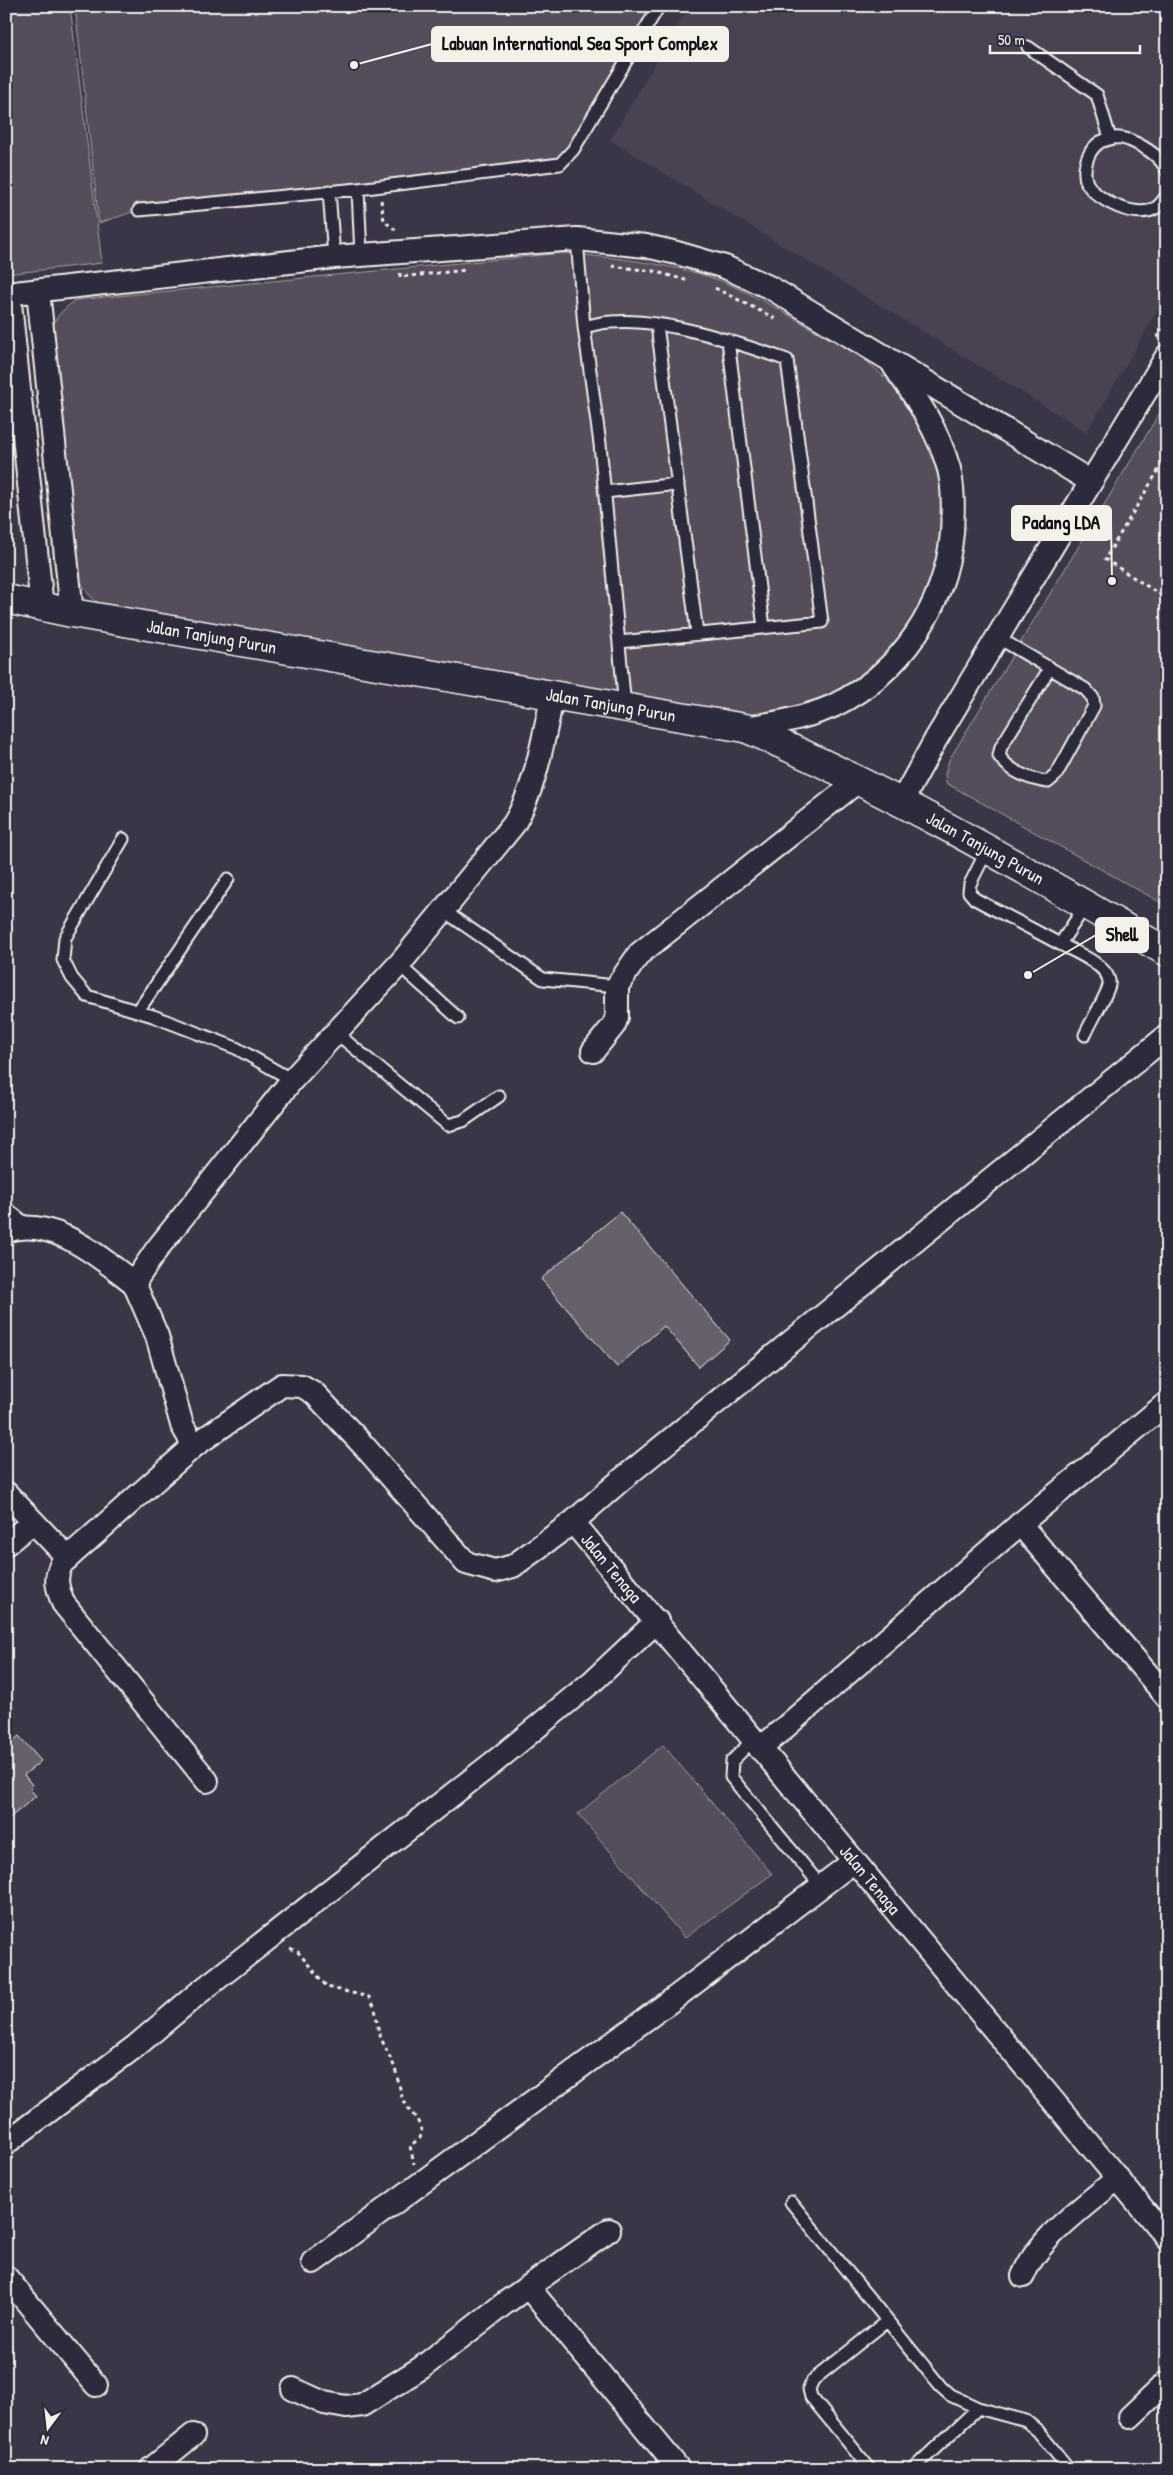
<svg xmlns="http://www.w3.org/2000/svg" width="1173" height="2475" font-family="'Patrick Hand',sans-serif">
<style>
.built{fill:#484352}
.green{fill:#534e5c;stroke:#a4a0a2}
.building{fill:#65616c;stroke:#f4f1e8}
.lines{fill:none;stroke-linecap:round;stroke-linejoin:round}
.lane-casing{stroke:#f4f1e8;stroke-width:15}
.street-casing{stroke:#f4f1e8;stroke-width:26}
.secondary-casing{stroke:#f4f1e8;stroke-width:31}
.path{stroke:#f4f1e8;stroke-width:3;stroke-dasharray:4 4;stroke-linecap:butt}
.lane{stroke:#2f2a3d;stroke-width:11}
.street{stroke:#2f2a3d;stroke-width:22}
.secondary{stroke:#2f2a3d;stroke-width:28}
.labels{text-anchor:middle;stroke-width:5;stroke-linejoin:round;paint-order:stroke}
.street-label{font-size:18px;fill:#f4f1e8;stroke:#2f2a3d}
.leader{fill:none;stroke:#f4f1e8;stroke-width:2}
.callout-dot{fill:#f4f1e8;stroke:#2f2a3d;stroke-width:2}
.callout{fill:#f4f1e8;stroke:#f4f1e8;stroke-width:2}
.callout-label{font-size:19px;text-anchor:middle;font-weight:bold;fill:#111}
</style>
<rect width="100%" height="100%" fill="#3b3647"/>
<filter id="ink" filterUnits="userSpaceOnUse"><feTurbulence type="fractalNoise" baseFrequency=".02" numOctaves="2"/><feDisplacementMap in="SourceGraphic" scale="10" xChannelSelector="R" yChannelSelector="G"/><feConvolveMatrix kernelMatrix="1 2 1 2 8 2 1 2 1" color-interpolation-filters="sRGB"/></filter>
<g filter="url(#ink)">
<!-- built -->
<path class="built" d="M689,6h478v288l-80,138 -477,-292z"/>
<!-- green -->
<path class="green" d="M6,6h64l32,257 -96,11z
M75,6h586l-88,144 -34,17 -400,43 -40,13z
M563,253c44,4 87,8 130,19 42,11 82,35 119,57 22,12 48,25 66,42 102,98 81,262 -47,327 -27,14 -57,18 -87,21l-638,-112c-24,-12 -25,-26 -34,-51l-22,-218c3,-19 10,-27 26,-38z
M1167,401v505l-221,-123 -1,-8 4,-15z
M663,1745l109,129 -87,64 -107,-124z"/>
<!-- building -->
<path class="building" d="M620,1212l110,128 -31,27 -35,-41 -47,41 -76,-88z
M19,1736l22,25 -17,14 9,11 -3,3 6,7 -30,25v-74z"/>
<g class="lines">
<!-- lane casing -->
<g class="lane-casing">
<path id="lane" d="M1028,47l69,48 13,43
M1167,171c-6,-15 -24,-25 -38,-31 -11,-4 -19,-2 -29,2 -6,4 -9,8 -12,15 -3,8 -5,17 -1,26 9,18 52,38 70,24 4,-3 7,-8 10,-12
M358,189l3,67
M329,191l5,66
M139,210l219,-21 202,-25 13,-14 86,-144
M577,239l7,88 16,117 25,263
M657,325l40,308
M584,327c9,-2 18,-5 27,-5 52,-5 127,21 176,38l35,262 -203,20
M728,340l36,288
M605,492l73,-8
M997,637l88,52 8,9 1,8 -38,69 -8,7c-18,-2 -39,-11 -49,-26l2,-9 49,-79
M123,839l-58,99 -2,22 9,18 15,18 66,20 83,32 56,32
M987,850l-17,34 -1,8 6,7 85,45 26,-39
M444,911l99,68 74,7
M1060,944c13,7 52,22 49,41 -2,10 -19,38 -24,50
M398,964l60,54
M138,1011l90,-132
M335,1032l113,93 15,-4 36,-25
M6,1208l24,19
M753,1740l-21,21 -1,16 90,109
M791,2202l150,185 9,8 28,13 48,13 12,10 31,38
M870,2469l-59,-72 -2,-8 4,-9 74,-59
M913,2469l65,-61"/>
</g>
<!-- street casing -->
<g class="street-casing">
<g id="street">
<path d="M38,291l34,322"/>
<path d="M6,294l328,-37 243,-18 69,7 31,7 48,14 46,21 319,193"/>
<path d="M9,294l33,313"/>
<path d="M553,694c-10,44 -16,91 -39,130l-112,137 -110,119 -135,169 -23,34 23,53 25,89 12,21 88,-61 20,1 12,7 50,53 102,117 29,8 18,-5 60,-44 48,-42 546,-444"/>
<path d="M745,728c30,-5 61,-10 88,-22 68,-33 112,-99 119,-173 1,-21 2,-43 -3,-64 -11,-39 -32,-70 -55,-103"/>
<path d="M902,801l34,-62 231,-383"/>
<path d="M593,1051l21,-26 3,-8v-31l22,-32 219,-173"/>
<path d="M6,1231c47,-16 94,27 128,52"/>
<path d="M194,1446l-132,117c-8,15 -5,24 1,40l144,178"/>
<path d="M6,1493l62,65"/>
<path id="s1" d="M573,1522l594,716"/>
<path d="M1020,1524l147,173"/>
<path d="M6,1544l27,-22"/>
<path d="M760,1749l260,-225 147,-121"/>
<path d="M6,2143l130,-97 60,-51 302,-236 95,-78 64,-60"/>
<path d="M313,2262l359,-262 181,-138"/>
<path d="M1023,2276c15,-38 63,-71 95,-98"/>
<path d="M6,2277l90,108"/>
<path d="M528,2287l151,182"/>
<path d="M293,2389l31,14 22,4 16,-2 59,-37 84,-65 104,-73"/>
<path d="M1130,2417l37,-35"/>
<path d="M151,2469l42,-34"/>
</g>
</g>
<!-- secondary casing -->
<g class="secondary-casing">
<g id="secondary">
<path id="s2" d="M6,599l66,14 673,115c147,63 284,144 422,224"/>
</g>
</g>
<!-- path -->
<path class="path" d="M381,200l3,21 13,10
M612,266l41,5 36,10
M400,273v4l67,-7
M715,288l63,32
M1157,338l10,-17
M1167,456l-62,103 62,40
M290,1948l8,4 29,35 42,10 6,11 4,26 16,34 7,29 7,13 8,9 5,13 -2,6 -10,8 4,18"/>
<!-- lane -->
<use href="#lane" class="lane"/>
<!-- street -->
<use href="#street" class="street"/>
<!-- secondary -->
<use href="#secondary" class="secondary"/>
</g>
</g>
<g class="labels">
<!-- street labels -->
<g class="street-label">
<text dy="6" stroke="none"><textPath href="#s2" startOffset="209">Jalan Tanjung Purun</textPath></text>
<text dy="6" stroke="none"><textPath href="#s2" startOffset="614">Jalan Tanjung Purun</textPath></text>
<text dy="6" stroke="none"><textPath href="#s2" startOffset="1019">Jalan Tanjung Purun</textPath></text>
<text dy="6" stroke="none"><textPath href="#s1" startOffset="60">Jalan Tenaga</textPath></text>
<text dy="6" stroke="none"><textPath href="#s1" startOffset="465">Jalan Tenaga</textPath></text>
</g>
</g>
<!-- callouts -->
<path class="leader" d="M354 65L432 44M1112 581L1111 523M1028 975L1096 935"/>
<g class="callout-dot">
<circle cx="354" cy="65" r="5"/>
<circle cx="1112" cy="581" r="5"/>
<circle cx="1028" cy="975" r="5"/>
</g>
<g class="callout">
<rect x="432" y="27" width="296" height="34" rx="5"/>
<rect x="1012" y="506" width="99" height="34" rx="5"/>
<rect x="1096" y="918" width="52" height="34" rx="5"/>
</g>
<g class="callout-label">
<text x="580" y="50">Labuan International Sea Sport Complex</text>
<text x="1061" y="529">Padang LDA</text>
<text x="1122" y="941">Shell</text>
</g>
<!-- margin -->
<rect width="1173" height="2475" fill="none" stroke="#2f2a3d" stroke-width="25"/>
<rect x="12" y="12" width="1148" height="2450" fill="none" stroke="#f4f1e8" stroke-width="2" filter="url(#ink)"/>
<!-- north arrow -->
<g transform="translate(48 2428) rotate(195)" stroke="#2f2a3d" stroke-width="4" paint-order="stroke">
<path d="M0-4L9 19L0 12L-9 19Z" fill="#f4f1e8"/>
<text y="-8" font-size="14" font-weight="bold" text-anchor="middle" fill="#f4f1e8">N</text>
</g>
<!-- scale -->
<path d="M990 45v8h150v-8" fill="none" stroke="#f4f1e8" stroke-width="2.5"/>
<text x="998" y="45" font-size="15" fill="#f4f1e8" stroke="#2f2a3d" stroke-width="4" paint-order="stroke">50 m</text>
</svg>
